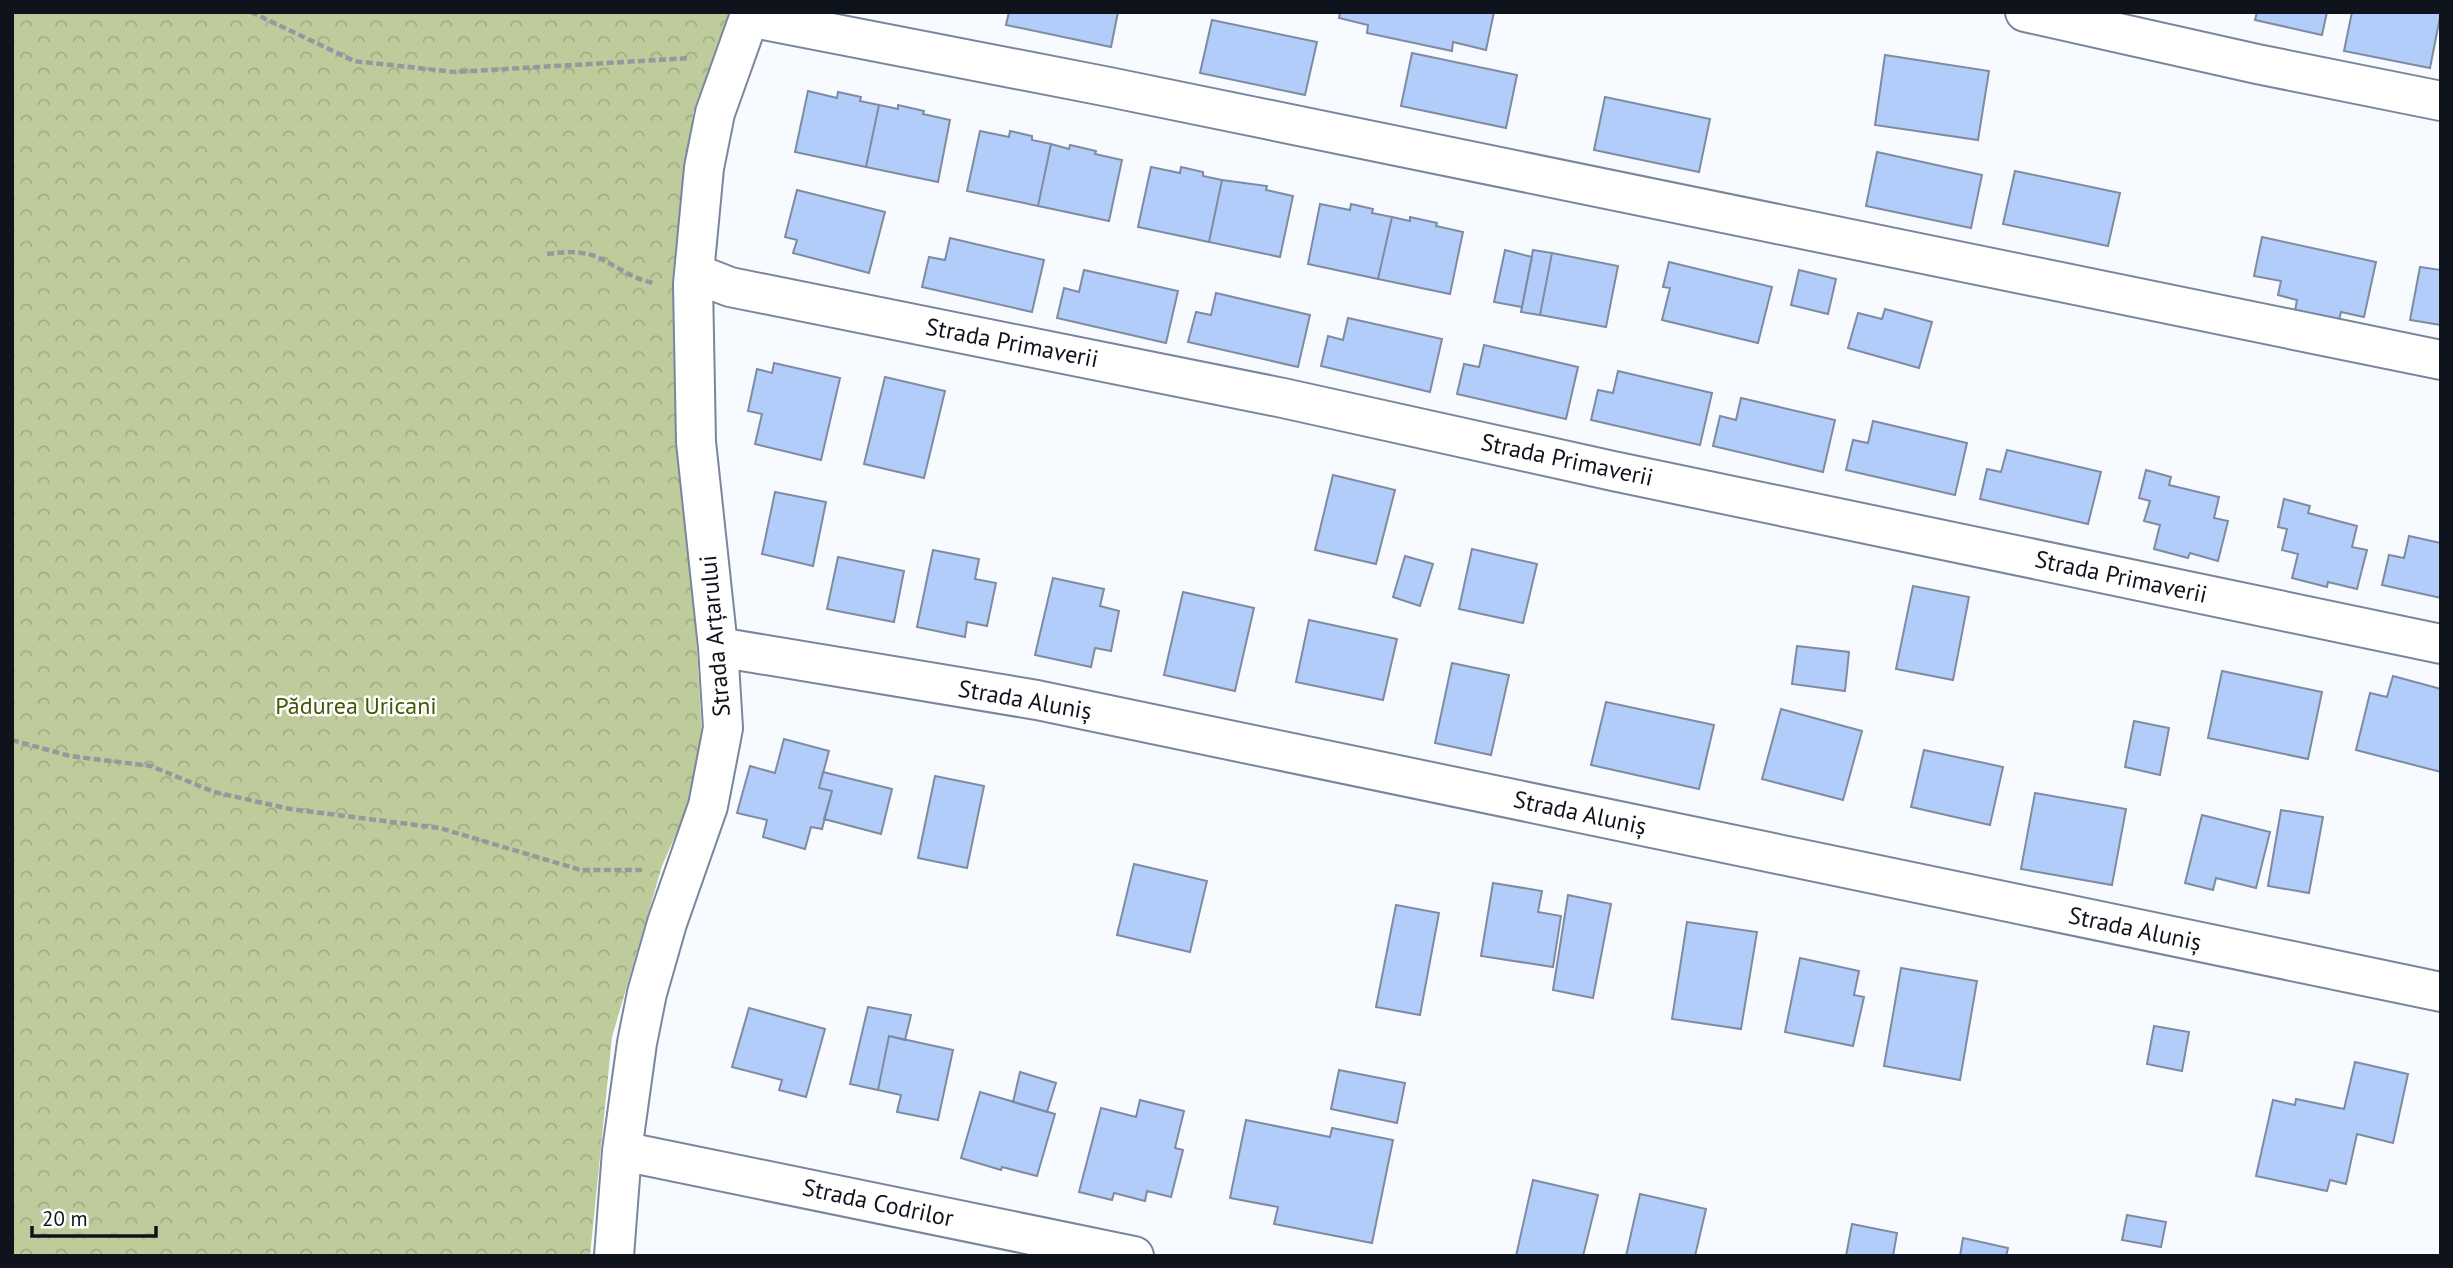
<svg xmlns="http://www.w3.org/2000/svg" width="2453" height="1268" font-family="'PT Sans',sans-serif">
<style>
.forest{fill:url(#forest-crowns)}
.building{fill:#b2cdf9;stroke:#7f8ba1;stroke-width:2}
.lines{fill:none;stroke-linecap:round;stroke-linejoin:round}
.minor-casing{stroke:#7a869c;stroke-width:42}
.path{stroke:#95989e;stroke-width:4.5;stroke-dasharray:7 3.5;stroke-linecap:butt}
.minor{stroke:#fff;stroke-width:38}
.labels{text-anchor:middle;stroke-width:5;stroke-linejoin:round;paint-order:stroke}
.street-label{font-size:24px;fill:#0f141c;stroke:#fff}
.park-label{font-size:24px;fill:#455503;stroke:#fff}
</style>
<defs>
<pattern id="forest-crowns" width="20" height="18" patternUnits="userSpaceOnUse" patternTransform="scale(1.75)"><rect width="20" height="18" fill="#bdcc9a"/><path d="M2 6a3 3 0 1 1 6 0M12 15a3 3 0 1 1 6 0" fill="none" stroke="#a1ae84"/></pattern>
</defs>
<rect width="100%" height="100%" fill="#f7fafe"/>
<!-- forest -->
<path class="forest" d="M12,12h725l-44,101 -14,228 25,429 -42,96 -50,171 -22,219h-578z"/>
<!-- building -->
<path class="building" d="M1009,12h109l-7,35 -105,-22z
M1340,12h154l-8,38 -33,-8 -1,9 -85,-18 1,-8 -29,-7z
M2257,12h70l-5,23 -67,-15z
M2352,12h89l-11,56 -86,-17z
M1212,20l105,22 -12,53 -105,-22z
M1412,53l105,22 -11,53 -105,-22z
M1885,55l104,16 -11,69 -103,-15z
M808,91l29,7 1,-6 23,5 -1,4 19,4 -13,62 -71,-15z
M1605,97l105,22 -11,53 -105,-22z
M879,105l19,4v-4l26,6 -1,3 27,6 -12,62 -72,-15z
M980,131l29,6 1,-6 22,5v4l19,4 -13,62 -71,-15z
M1051,144l18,5 1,-4 26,6 -1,3 27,6 -13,61 -71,-15z
M1877,152l105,23 -11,53 -105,-22z
M1151,167l29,6 1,-6 22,5v4l19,4 -13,62 -71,-15z
M2015,171l105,22 -12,53 -105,-22z
M1222,180l45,6 -1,4 27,6 -13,61 -71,-15z
M797,190l88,22 -16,61 -76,-20 4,-13 -12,-3z
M1320,204l30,6 1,-6 22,5 -1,4 20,4 -14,62 -70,-15z
M1392,217l18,4v-4l27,6 -1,3 27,6 -13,62 -72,-15z
M2262,237l114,25 -12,55 -23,-5 -2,8 -44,-9 2,-11 -19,-5 3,-14 -27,-5z
M950,238l94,22 -12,52 -110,-25 7,-30 16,3z
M1505,250l27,7 -10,50 -28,-5z
M1533,250l19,3 -12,62 -19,-3z
M1552,253l66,13 -12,61 -66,-12z
M1669,262l103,25 -14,56 -96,-23 8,-32 -7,-1z
M2420,267l21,3v55l-31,-5z
M1084,270l94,21 -12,52 -109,-25 7,-30 15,4z
M1799,270l37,9 -8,35 -37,-9z
M1216,293l94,22 -12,52 -110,-25 8,-30 15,3z
M1885,309l47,13 -13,46 -71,-20 10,-35 24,6z
M1348,318l94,21 -12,53 -109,-26 7,-30 15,4z
M1484,345l94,22 -12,52 -109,-25 7,-30 15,3z
M774,363l66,15 -19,82 -66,-16 7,-30 -14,-3 9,-42 15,4z
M1618,371l94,22 -12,52 -109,-25 7,-30 15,3z
M885,377l60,14 -21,87 -60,-14z
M1741,398l94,22 -12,52 -110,-26 7,-30 16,4z
M1873,421l94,22 -12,52 -109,-25 7,-30 15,3z
M2007,450l94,22 -13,52 -108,-25 7,-30 14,3z
M2146,470l25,7 -2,8 50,12 -5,21 14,3 -10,40 -28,-8 -2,5 -34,-9 6,-24 -16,-4 6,-20 -11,-3z
M1333,475l62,15 -19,74 -61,-14z
M775,492l51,10 -13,64 -51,-12z
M2284,499l26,7 -2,7 49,13 -5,21 15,3 -10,39 -29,-7 -1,5 -35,-9 6,-24 -16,-4 5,-21 -9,-2z
M2409,536l32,7v55l-59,-13 7,-30 15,3z
M1472,549l65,15 -14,59 -64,-14z
M933,550l46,9 -4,20 21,4 -9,43 -20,-4 -2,15 -48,-10z
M1405,556l28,8 -13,42 -27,-9z
M838,557l66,14 -10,51 -67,-13z
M1053,578l51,11 -4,17 19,5 -8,40 -16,-3 -4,19 -56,-12z
M1913,586l56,11 -16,83 -57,-11z
M1183,592l71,16 -19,83 -71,-16z
M1309,620l88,19 -14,61 -87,-18z
M1797,646l52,6 -4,39 -53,-7z
M1452,663l57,12 -18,80 -56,-12z
M2222,671l100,21 -14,67 -100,-21z
M2393,676l48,13v83l-85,-22 14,-57 17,4z
M1606,702l108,23 -15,64 -108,-24z
M1781,709l81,22 -19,69 -81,-21z
M2134,721l35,7 -9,47 -35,-8z
M784,739l45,12 -10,37 13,3 -10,38 -11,-2 -6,22 -42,-12 4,-17 -30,-7 13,-47 25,7z
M1924,750l79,17 -13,58 -79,-18z
M823,772l69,17 -11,45 -57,-15 8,-28 -13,-3z
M935,776l49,10 -17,82 -49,-10z
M2035,793l91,16 -14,76 -91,-16z
M2281,810l42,7 -14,76 -41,-7z
M2202,815l68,17 -14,56 -40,-10 -3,12 -28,-7z
M1134,864l73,17 -17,71 -73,-17z
M1493,883l49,8 -4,21 23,4 -8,51 -72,-11z
M1568,895l43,9 -18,94 -40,-8z
M1396,905l43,8 -19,102 -44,-8z
M1687,922l70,10 -16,97 -69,-10z
M1800,958l59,13 -5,24 10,2 -11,49 -68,-14z
M1901,968l76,13 -17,99 -76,-14z
M868,1007l43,8 -6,25 -16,-4 -11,54 -28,-6z
M749,1008l76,21 -19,68 -27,-7 3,-10 -50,-13z
M2154,1026l35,6 -7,39 -35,-7z
M889,1036l64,14 -15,70 -41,-8 4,-17 -23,-5z
M2355,1062l53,12 -15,69 -36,-9 -11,50 -16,-4 -3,11 -71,-15 17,-76 22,5 1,-6 48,10z
M1339,1070l66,13 -8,40 -66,-14z
M1020,1072l36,11 -9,29 -34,-10z
M980,1092l75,22 -18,62 -35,-9 -1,3 -40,-12z
M1140,1100l44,11 -9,37 8,2 -12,47 -24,-6 -2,10 -31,-8 -2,7 -33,-8 22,-84 35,9z
M1246,1120l84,17 2,-9 61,12 -21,103 -98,-19 4,-17 -48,-9z
M1533,1180l65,15 -15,61h-67z
M1640,1194l66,15 -11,47h-69z
M2127,1215l39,7 -5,25 -39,-7z
M1852,1224l45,9 -4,23h-47z
M1963,1238l45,10 -2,8h-46z"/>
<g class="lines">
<!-- minor casing -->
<g class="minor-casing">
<path id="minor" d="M2025,12l232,52 184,37
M749,17l360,70 1332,273
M694,273l36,14 553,111 330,73 828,173
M718,647l319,53 1404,292
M622,1151l512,105
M614,1256l8,-105 15,-108 10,-50 20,-70 41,-117 15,-78 -5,-81 -22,-205 -3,-158 11,-116 11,-55 36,-101"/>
</g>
<!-- path -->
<path class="path" d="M251,12l103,49 101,11 236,-14
M547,254c16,-2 34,-4 50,3 20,9 35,22 57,26
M12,740l58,16 81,10 63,26 76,17 150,19 141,42h61"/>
<!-- minor -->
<use href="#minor" class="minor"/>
</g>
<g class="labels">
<!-- street labels -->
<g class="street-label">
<text transform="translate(1012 343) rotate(11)" y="8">Strada Primaverii</text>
<text transform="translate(1567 460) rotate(12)" y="8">Strada Primaverii</text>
<text transform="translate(2121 577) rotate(12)" y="8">Strada Primaverii</text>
<text transform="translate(715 636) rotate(-95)" y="8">Strada Arțarului</text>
<text transform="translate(1025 700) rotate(10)" y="8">Strada Aluniș</text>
<text transform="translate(1580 813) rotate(12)" y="8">Strada Aluniș</text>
<text transform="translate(2135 929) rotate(12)" y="8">Strada Aluniș</text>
<text transform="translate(878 1203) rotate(12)" y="8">Strada Codrilor</text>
</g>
<!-- park labels -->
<g class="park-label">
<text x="356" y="714">Pădurea Uricani</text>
</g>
</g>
<!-- border -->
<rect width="2453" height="1268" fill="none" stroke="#0f141c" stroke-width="28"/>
<!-- scale -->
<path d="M32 1226v10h124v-10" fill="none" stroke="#0f141c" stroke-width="3.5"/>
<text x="42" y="1226" font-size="21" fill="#0f141c" stroke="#ffffff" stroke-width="5" paint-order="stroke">20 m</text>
</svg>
